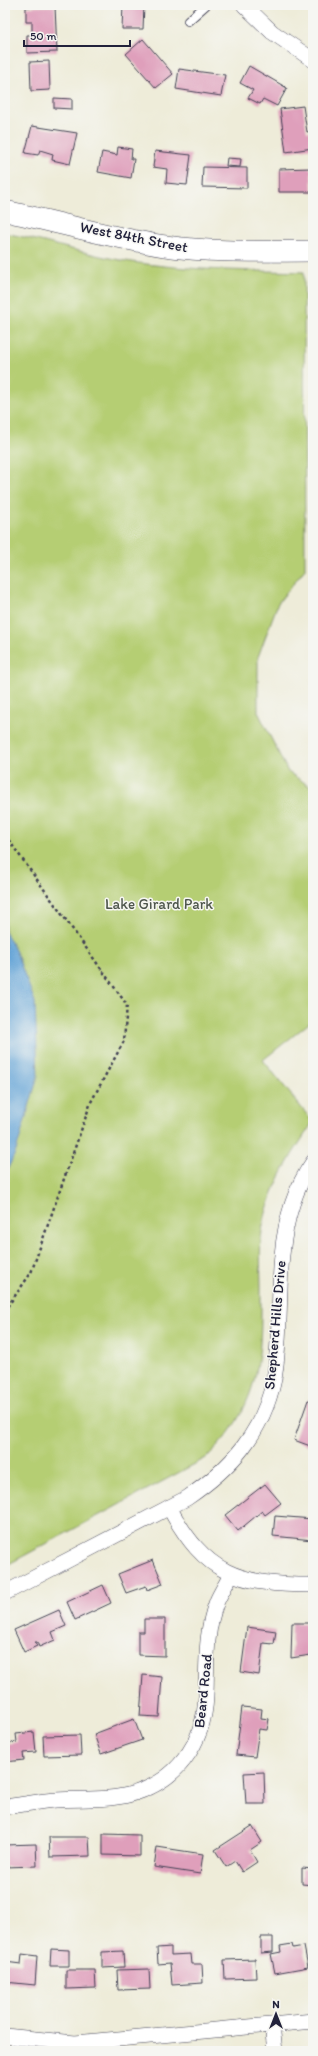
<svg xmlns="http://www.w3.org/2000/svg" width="318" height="2056" font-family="Itim,sans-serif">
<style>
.green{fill:#b5ce73;stroke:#6c7857}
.water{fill:#65a4d7;stroke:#446389}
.building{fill:#df9fbb}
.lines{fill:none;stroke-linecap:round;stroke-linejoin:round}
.lane-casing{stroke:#414053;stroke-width:10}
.street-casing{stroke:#414053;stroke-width:16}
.secondary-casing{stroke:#414053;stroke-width:22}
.path{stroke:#414053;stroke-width:2.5;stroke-dasharray:3 3;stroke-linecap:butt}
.lane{stroke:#fff;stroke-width:8}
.street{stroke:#fff;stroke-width:15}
.secondary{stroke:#fff;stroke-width:21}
.labels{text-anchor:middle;stroke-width:3;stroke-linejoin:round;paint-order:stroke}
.street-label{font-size:15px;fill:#22223b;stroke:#f6f6f2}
.park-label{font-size:15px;fill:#4e564c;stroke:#f6f6f2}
</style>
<rect width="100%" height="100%" fill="#f6f6f2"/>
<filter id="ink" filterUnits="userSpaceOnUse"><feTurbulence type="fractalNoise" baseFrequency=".025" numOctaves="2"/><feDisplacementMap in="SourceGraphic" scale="8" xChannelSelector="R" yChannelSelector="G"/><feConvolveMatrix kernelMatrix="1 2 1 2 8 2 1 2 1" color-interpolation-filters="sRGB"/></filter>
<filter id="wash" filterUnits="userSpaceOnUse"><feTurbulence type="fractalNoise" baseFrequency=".012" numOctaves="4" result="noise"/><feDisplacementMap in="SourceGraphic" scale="16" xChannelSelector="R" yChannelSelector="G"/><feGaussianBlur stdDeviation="0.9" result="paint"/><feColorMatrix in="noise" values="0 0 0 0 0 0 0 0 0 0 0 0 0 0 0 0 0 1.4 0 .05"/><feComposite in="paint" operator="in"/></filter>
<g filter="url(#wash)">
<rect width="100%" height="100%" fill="#eeecd9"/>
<!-- green -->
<path class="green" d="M5,233c32,6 63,16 95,23 67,15 136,14 204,16l1,297 -27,34 -20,54v55l30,60 25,16v232l-50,40 50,62c-23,35 -44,67 -51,109 -3,19 -1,39 -1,58 0,53 2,96 -31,142 -7,10 -16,19 -24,27l-201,108z"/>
<!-- water -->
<path class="water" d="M5,931l11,21 19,50 3,74 -22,75 -11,24z"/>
<g id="blocks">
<!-- building -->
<path class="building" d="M123,5h21l-1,24h-21z
M304,5h9v6z
M55,6l2,46 -30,1v-18h5v-13h-6v-15z
M143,39l30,35 -17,14 -30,-34z
M49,61l1,29 -19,1 -1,-29z
M249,66l38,22 -10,18 -14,-7 -3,5 -12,-6 5,-8 -13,-7z
M179,69l46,6 -4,21 -45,-7z
M54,98l18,1v10l-18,-1z
M303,106l4,26 4,-1 2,17 -27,4 -6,-43z
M32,126l45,7 -7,31 -18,-4 1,-6 -13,-4 -2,5 -13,-2z
M118,147l14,2 -1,10h3l-3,19 -33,-6 4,-20 15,3z
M155,151l36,4 -4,30 -21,-2 1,-14 -14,-2z
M227,158l14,1 -1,8 -14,-1z
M203,167l44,1v20l-45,-1z
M311,168l1,24h-33v-23z
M308,1400l5,1v46l-19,-7z
M265,1484l16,19 -16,12 -3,-4 -24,20 -13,-16z
M275,1516l38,3v21l-40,-4z
M153,1560l10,24 -16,6 -1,-4 -20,7 -8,-19z
M103,1585l8,18 -36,17 -8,-18z
M59,1610l7,16 -14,6 3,8 -16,7 -2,-5h-2l2,4 -13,6 -10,-22z
M144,1619h21v37l-27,-1v-23h6z
M292,1623h19l2,28h-2v4l-20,3z
M247,1627l29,4 -2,13 -11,-1 -4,32 -18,-3z
M143,1675l19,2 -3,40 -19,-1z
M242,1707l20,2 -1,9 8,1 -2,11 -8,-1 -4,28 -19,-2z
M134,1719l8,21 -41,14 -7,-20z
M34,1732l2,20 -13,1 1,7 -19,2v-18l12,-2 -1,-8z
M80,1735l1,20 -37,1 -1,-20z
M264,1772l1,32h-19l-2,-31z
M252,1826l10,16 -12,8 7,12 -15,10 -7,-11 -9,6 -11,-17z
M103,1834l37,1v21l-37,-1z
M49,1837h40l1,19 -40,1z
M36,1844l1,22 -32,1v-22z
M157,1847l46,7 -3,20 -46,-7z
M302,1868l11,1v16l-11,-1z
M261,1937h12v15l-12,1z
M292,1944l1,4 11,-2 4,21 -33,6 -4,-19 10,-2 -1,-6z
M171,1947v8l20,-1 1,10h10l1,19 -31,2 -2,-22 -12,1 -1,-16z
M51,1949l18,1v16h-19z
M123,1951l1,16 -22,1v-16z
M22,1954l15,2 -2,29 -30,-3v-20l16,2z
M255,1959l1,19 -31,1 -1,-19z
M149,1969l1,20 -32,1 -1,-20z
M66,1970h29l1,18 -30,1z"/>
</g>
</g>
<g filter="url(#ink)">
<use href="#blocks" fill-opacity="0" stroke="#414053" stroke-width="1"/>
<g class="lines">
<!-- lane casing -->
<g class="lane-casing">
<path id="lane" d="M188,21l18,-16"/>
</g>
<!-- street casing -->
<g class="street-casing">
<path id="street" d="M244,5l28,27 41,28
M169,1507c36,68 70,78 144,78
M5,1593l182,-95c44,-30 76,-65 87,-119 7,-38 4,-84 8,-124 3,-32 12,-66 31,-93
M5,1807c17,-2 34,-6 51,-7 24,-2 49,1 72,-5 48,-12 76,-50 78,-99 1,-32 -1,-65 11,-95 4,-9 10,-18 14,-27
M272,2025l3,26
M5,2036l70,7 238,-22"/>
</g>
<!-- secondary casing -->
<g class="secondary-casing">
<path id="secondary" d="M5,211c53,11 106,27 160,35 49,7 99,5 148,5"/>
</g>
<!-- path -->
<path class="path" d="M5,835l122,170 -3,36 -33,61 -60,171 -26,37"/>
<!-- lane -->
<use href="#lane" class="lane"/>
<!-- street -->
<use href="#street" class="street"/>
<!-- secondary -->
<use href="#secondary" class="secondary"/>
</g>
</g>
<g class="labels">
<!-- street labels -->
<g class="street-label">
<text transform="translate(134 237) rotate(11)" y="5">West 84th Street</text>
<text transform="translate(275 1325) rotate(-85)" y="5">Shepherd Hills Drive</text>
<text transform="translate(203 1691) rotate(-84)" y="5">Beard Road</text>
</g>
<!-- park labels -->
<g class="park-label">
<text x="159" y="909">Lake Girard Park</text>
</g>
</g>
<!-- margin -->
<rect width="318" height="2056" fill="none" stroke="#f6f6f2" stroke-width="20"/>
<!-- north arrow -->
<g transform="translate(276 2014)" stroke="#f6f6f2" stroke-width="3" paint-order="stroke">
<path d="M0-3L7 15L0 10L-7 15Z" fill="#22223b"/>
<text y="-6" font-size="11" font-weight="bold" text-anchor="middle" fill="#22223b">N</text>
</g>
<!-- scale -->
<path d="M24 40v6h106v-6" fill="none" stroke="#22223b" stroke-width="2"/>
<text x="30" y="40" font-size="12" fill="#22223b" stroke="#f6f6f2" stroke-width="3" paint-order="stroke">50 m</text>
</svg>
